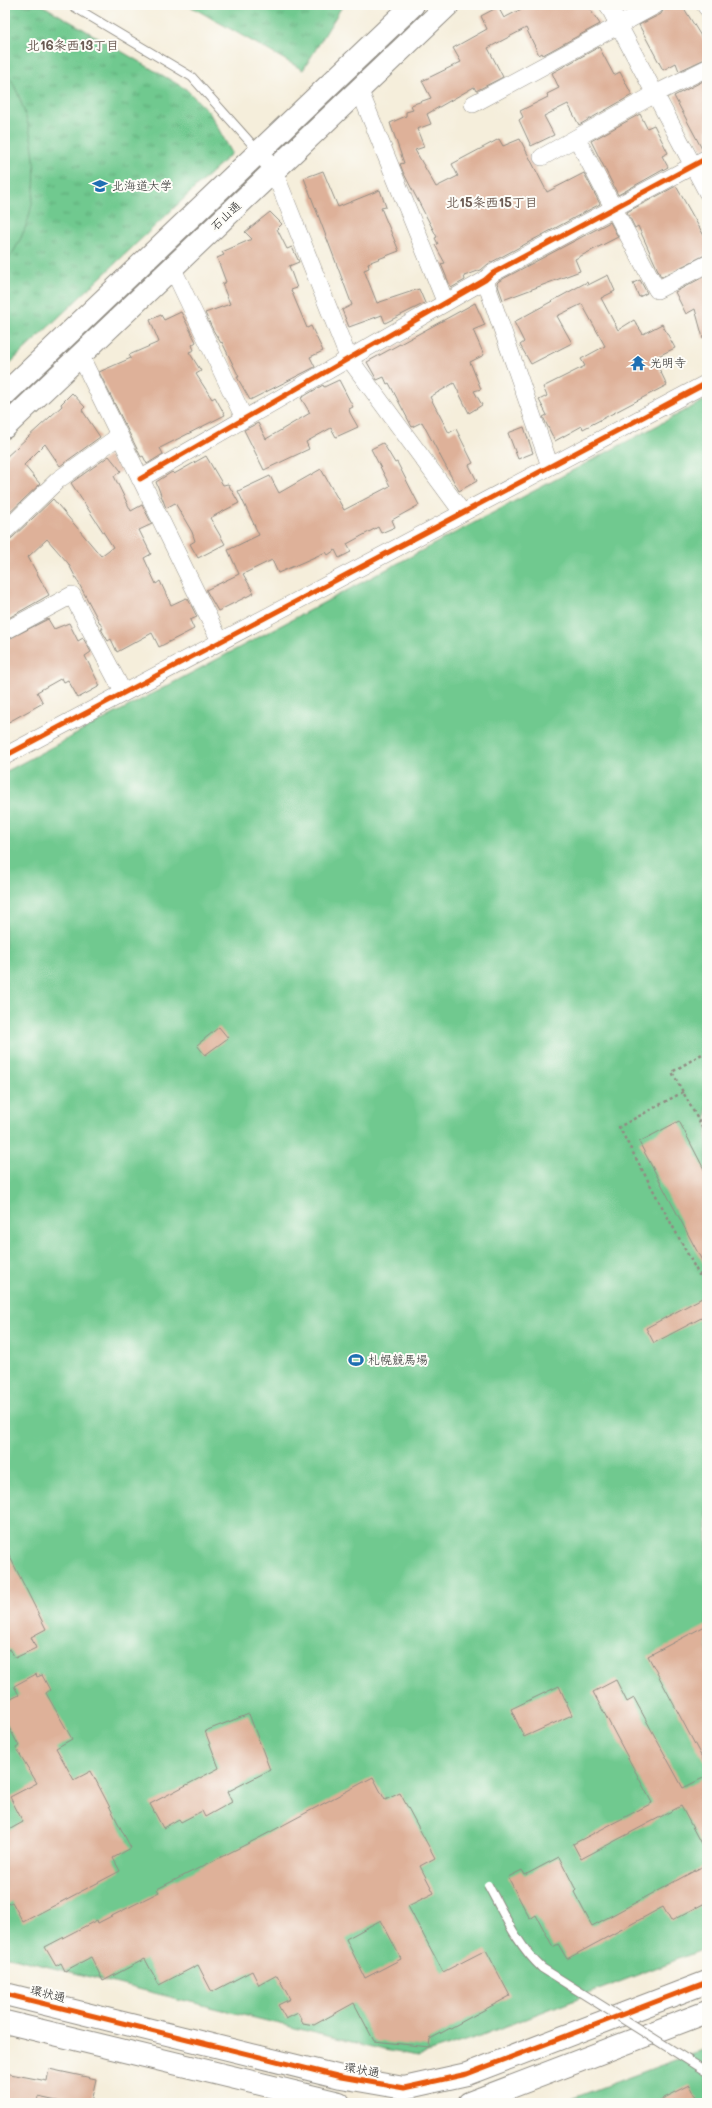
<svg xmlns="http://www.w3.org/2000/svg" width="712" height="2108" font-family="Mali,'Klee One',sans-serif">
<style>
.grass{fill:url(#grass-tufts);stroke:#4e7a5d}
.pitch{fill:#70c98f;stroke:#4e7a5d}
.building{fill:#deb199;fill-rule:evenodd}
.lines{fill:none;stroke-linecap:round;stroke-linejoin:round}
.lane-casing{stroke:#908c83;stroke-width:10}
.street-casing{stroke:#908c83;stroke-width:18}
.secondary-casing{stroke:#908c83;stroke-width:24}
.path{stroke:#908c83;stroke-width:2.5;stroke-dasharray:3 3;stroke-linecap:butt}
.lane{stroke:#fff;stroke-width:8}
.street{stroke:#fff;stroke-width:17}
.secondary{stroke:#fff;stroke-width:22}
.lane-bridge-casing{stroke:#908c83;stroke-width:10;stroke-linecap:butt}
.lane-bridge{stroke:#fff;stroke-width:8}
.cycleway-casing{stroke:#fdfcf7;stroke-width:8}
.cycleway{stroke:#e8590c;stroke-width:5}
.labels{text-anchor:middle;stroke-width:4;stroke-linejoin:round;paint-order:stroke}
.poi-label{font-size:12px;fill:#2b2b2b;stroke:#fdfcf7;text-anchor:start}
.street-label{font-size:12px;fill:#2b2b2b;stroke:#fdfcf7}
.neighbourhood-label{font-size:13px;font-weight:bold;fill:#6a5a52;stroke:#fdfcf7}
</style>
<defs>
<pattern id="grass-tufts" width="24" height="20" patternUnits="userSpaceOnUse"><rect width="24" height="20" fill="#70c98f"/><path d="M3 7l-1-3M5 7V3M7 7l1-3M15 17l-1-3M17 17v-4M19 17l1-3" fill="none" stroke="#5ca375"/></pattern>
</defs>
<rect width="100%" height="100%" fill="#fdfcf7"/>
<filter id="ink" filterUnits="userSpaceOnUse"><feTurbulence type="fractalNoise" baseFrequency=".025" numOctaves="2"/><feDisplacementMap in="SourceGraphic" scale="8" xChannelSelector="R" yChannelSelector="G"/><feConvolveMatrix kernelMatrix="1 2 1 2 8 2 1 2 1" color-interpolation-filters="sRGB"/></filter>
<filter id="wash" filterUnits="userSpaceOnUse"><feTurbulence type="fractalNoise" baseFrequency=".012" numOctaves="4" result="noise"/><feDisplacementMap in="SourceGraphic" scale="16" xChannelSelector="R" yChannelSelector="G"/><feGaussianBlur stdDeviation="0.9" result="paint"/><feColorMatrix in="noise" values="0 0 0 0 0 0 0 0 0 0 0 0 0 0 0 0 0 1.4 0 .05"/><feComposite in="paint" operator="in"/></filter>
<g filter="url(#wash)">
<rect width="100%" height="100%" fill="#f5eedb"/>
<!-- grass -->
<path class="grass" d="M5,5h37l144,84 23,23 23,41 -227,215z
M188,5h155l-40,65z"/>
<!-- pitch -->
<path class="pitch" d="M5,70c10,14 15,28 20,44 16,51 14,106 -20,150z
M707,399v1549l-227,88 -62,20 -34,-6 -379,-94v-1184z
M707,2048v55h-147z"/>
<g id="blocks">
<!-- building -->
<path class="building" d="M529,5h58l13,19 -57,31 -1,-2 -3,2 -13,-27 -38,20 15,29 -27,14 -2,-4 -47,27 4,10 -14,5 7,18 -9,3 21,37 22,-11 -6,-12 47,-25 4,7 17,-7 27,53 37,-19 16,31 -112,60 -7,6 -17,6 1,4 -14,8 -10,-24 4,-1 -10,-18 3,-1 -3,-6 2,-1 -34,-65 -3,-8 4,-1 -14,-40 16,-7v-4l7,-2 -2,-5 20,-7 -9,-17 39,-19 -8,-14 34,-19 -6,-13 17,-9 6,11z
M666,5h16l25,41v12l-28,13 -3,-8 -13,7 -24,-45 22,-11z
M599,47l15,28 6,-3 12,23 -53,30 -11,-21 -24,12 10,19 -23,11 -12,-26 4,-3 -3,-6 28,-14 -1,-3 12,-6 -7,-15z
M707,79v69l-5,1 -28,-53z
M640,114l7,14 7,-3 14,28 -6,3 6,11 -50,28 -27,-54z
M323,171l15,36 42,-17 6,17 -5,1 18,43 -31,12 1,5 -5,2 13,33 42,-14 6,14 -40,20 -3,-8 -33,12 -7,-17 10,-5 -48,-127z
M676,186l31,55v13l-46,23 -23,-51 -3,2 -8,-16z
M270,212l12,12 -5,5 10,20 5,-2 7,15 -10,4 8,22 -6,2 16,38 4,-2 12,25 -13,6 5,10 -65,33 -13,-23h2l-17,-35 -1,1 -8,-13 -8,-17 25,-9 -8,-20 4,-2 -9,-24 7,-3 -2,-3 30,-13 -7,-7z
M610,222l8,15 -43,22 5,12 -77,29 -6,-17 2,-2z
M608,275l7,16 -14,7 17,32 16,-10 9,14 19,-10 13,24 -21,10 13,27 -84,44 -1,-3 -27,15 -12,-24 4,-2 -8,-15 8,-4 -4,-9 42,-21 -4,-7 24,-13 -23,-42 -25,12 15,27 -41,21 -11,-19 4,-3 -10,-20 73,-40 1,3z
M707,275v63h-4l-8,-29 -9,5 -11,-22z
M640,280l7,13 -8,4 -6,-14z
M475,303l10,22 -12,5 11,25 -14,7 11,27 -7,2 8,14 -13,8 -15,-30 -24,14 19,36 7,-4 17,34 -4,2 8,16 -18,10 -37,-69 -10,5 -23,-44 -2,1 -3,-7 -7,3 -10,-18z
M181,312l15,30 -4,3 2,5 -5,2 12,19 -5,3 16,25 3,-2 10,18 -65,33 3,6 -16,10 -4,-8 -2,1 -42,-85 32,-14 -2,-3 30,-13 -9,-22 11,-5 3,5z
M339,380l14,27 -4,2 1,4 8,14 -22,10 -5,-9 -25,14 3,7 -45,21 -20,-40 14,-7 8,16 44,-26 -9,-15 22,-13 1,2z
M72,393l13,14 -3,3 18,27 -40,29 -15,-22 -21,21 16,19 -35,33v-59l57,-52 -1,-2z
M524,427l9,26 -15,6 -10,-26z
M383,443l12,20 2,-1 22,43 -27,15 3,7 -14,6 -3,-6 -31,17 4,8 -12,6 -4,-8 -7,5 -2,-3 -48,21 -6,-13 -29,14 11,19 -36,18 -12,-21 33,-16 -11,-24 31,-15 -21,-44 32,-15 9,17 42,-24 23,41 46,-24 -19,-37z
M109,456l12,15 -7,5 17,35 11,-6 10,19 -13,6 12,24 -7,4 12,26 4,-3 11,24 15,-7 2,1 9,18 -7,3 4,9 -35,18 -7,-14 -35,19 -6,-13 -3,2 -7,-12h2l-35,-66 -21,-24 -19,18 21,38 -44,25v-79l7,-3 41,-39 48,57 12,-9 -42,-64z
M206,456l17,29 5,-1 11,19 -29,15 15,26 -27,14 -8,-14 5,-3 -3,-9 -17,-29 -9,5 -10,-26 16,-10 2,2z
M48,619l6,10 15,-6 9,18 5,-3 8,14 -6,4 15,30 -22,12 -10,-18 -4,2 -2,-4 -25,14 6,11 -38,21v-83z
M219,1027l9,11 -23,17 -8,-10z
M679,1121l28,54v95l-68,-128z
M702,1298l5,9v8l-53,28 -8,-15z
M5,1547l41,82 -15,8 5,11 -21,10 -5,-9 -5,2z
M707,1625v142l-59,-111z
M36,1674l1,3 5,-2 8,15 -4,3 26,46 -16,9 18,32 17,-9 40,77 -18,10 7,13 -97,51 -11,-20 -7,3v-73l18,-10 -13,-25 27,-14 -21,-35 3,-2 -14,-26v-18l14,-7 -5,-9z
M616,1680l11,22 7,-4 49,90 24,-12v79l-26,-49 -100,53 -8,-15 79,-41 -59,-111z
M559,1686l13,29 -48,22 -13,-28z
M249,1714l21,56 -43,22 5,10 -27,15 -3,-6 -21,11 -2,-3 -16,9 -13,-24 69,-36 -14,-37z
M373,1777l12,23 15,-7 35,65 -15,8 14,27 -26,13 35,66 43,-22 24,46 -80,43 -1,8 -55,-6 -20,-38 -40,22 -11,-2 -5,-10 -12,6 -8,-14 12,-6 -13,-24 -18,10 -7,-14 -40,21 -14,-27 -39,20 -14,-26 -42,22 -12,-24 -26,14 -4,-8 -5,3 -11,-19 52,-27 1,3 61,-31 -2,-3 102,-51zM381,1920l20,39 -36,19 -19,-39z
M559,1857l17,33 -2,2 18,34 115,-62v38l-36,19 -8,-14 -96,52 -9,-15 -5,3 -17,-32 -6,4 -22,-42 14,-7 3,5z
M49,2069l47,10 -5,23 -25,1 -28,-6 -1,6h-32v-30l42,8z
M690,2085l7,14 -7,4h-36z"/>
</g>
</g>
<g filter="url(#ink)">
<use href="#blocks" fill-opacity="0" stroke="#908c83" stroke-width="1"/>
<g class="lines">
<!-- lane casing -->
<g class="lane-casing">
<path id="lane" d="M71,5l121,72 66,74"/>
</g>
<!-- street casing -->
<g class="street-casing">
<path id="street" d="M608,5l99,187
M705,5l2,3
M359,89l86,212
M473,104l183,-99
M577,139l80,151 50,-26
M259,151l15,20 74,186 114,155
M542,157l113,-63 52,-26
M172,267l72,151
M485,280l65,186
M80,355l140,286
M140,479l345,-199 8,-7 214,-115
M5,531l53,-51 61,-44
M5,631l67,-36 51,97
M5,756l702,-373"/>
</g>
<!-- secondary casing -->
<g class="secondary-casing">
<path id="secondary" d="M5,394l408,-389
M5,427l443,-422
M5,1994l336,83 63,11 63,-14 240,-92
M5,2022l334,81
M469,2103l238,-91"/>
</g>
<!-- path -->
<path class="path" d="M707,1051l-35,21 35,64
M683,1092l-64,35 80,148 8,-4"/>
<!-- lane -->
<use href="#lane" class="lane"/>
<!-- street -->
<use href="#street" class="street"/>
<!-- secondary -->
<use href="#secondary" class="secondary"/>
<!-- lane-bridge casing -->
<g class="lane-bridge-casing">
<path id="lane-bridge" d="M488,1885c16,29 29,60 54,83l165,104"/>
</g>
<!-- lane-bridge -->
<use href="#lane-bridge" class="lane-bridge"/>
<!-- cycleway casing -->
<g class="cycleway-casing">
<path id="cycleway" d="M140,479l345,-199 8,-7 214,-115
M5,756l702,-373
M5,1994l336,83 63,11 63,-14 240,-92"/>
</g>
<!-- cycleway -->
<use href="#cycleway" class="cycleway"/>
</g>
</g>
<!-- icons -->
<defs>
<g id="university-bare" transform="scale(1.2)"><path d="M0-5L7-2L0 1L-7-2ZM-4 1L0 2.5L4 1V4Q0 6-4 4Z" fill="#1f6fb2" stroke="#fdfcf7" stroke-width="2.5" paint-order="stroke"/></g>
<g id="temple-bare" transform="scale(1.2)"><path d="M0-6L5-2H3V0L6.5 2.5H4V6H1.5V3h-3V6H-4V2.5H-6.5L-3 0V-2H-5Z" fill="#1f6fb2" stroke="#fdfcf7" stroke-width="2.5" paint-order="stroke"/></g>
<g id="stadium-bare" transform="scale(1.2)"><path d="M0-5a6.5 5 0 1 0 0 10a6.5 5 0 1 0 0-10ZM-3.5-1.8h7v3.6h-7Z" fill="#1f6fb2" stroke="#fdfcf7" stroke-width="2.5" paint-order="stroke"/></g>
</defs>
<g fill-rule="evenodd">
<use href="#university-bare" x="100" y="186"/>
<use href="#temple-bare" x="638" y="363"/>
<use href="#stadium-bare" x="356" y="1360"/>
</g>
<g class="labels">
<!-- poi labels -->
<g class="poi-label">
<text x="112" y="190">北海道大学</text>
<text x="650" y="367">光明寺</text>
<text x="368" y="1364">札幌競馬場</text>
</g>
<!-- street labels -->
<g class="street-label">
<text transform="translate(226 216) rotate(-43)" y="4">石山通</text>
<text transform="translate(48 1994) rotate(14)" y="4">環状通</text>
<text transform="translate(362 2070) rotate(10)" y="4">環状通</text>
</g>
<!-- neighbourhood labels -->
<g class="neighbourhood-label">
<text x="73" y="50">北16条西13丁目</text>
<text x="492" y="207">北15条西15丁目</text>
</g>
</g>
<!-- margin -->
<rect width="712" height="2108" fill="none" stroke="#fdfcf7" stroke-width="20"/>
</svg>
